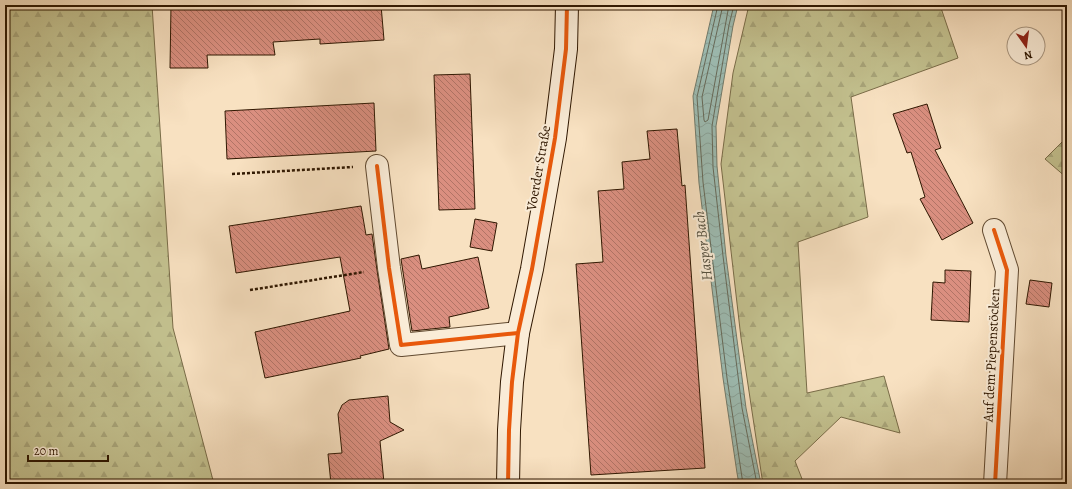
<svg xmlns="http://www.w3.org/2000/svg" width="1072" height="489" font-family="Alegreya,serif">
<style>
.forest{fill:url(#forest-firs);stroke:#796c48}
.water{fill:url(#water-waves);stroke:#717b6c}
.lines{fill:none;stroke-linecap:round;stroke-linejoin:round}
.shore{stroke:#666a5a;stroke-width:1}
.building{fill:url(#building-back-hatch);stroke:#2f1701}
.minor-casing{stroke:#614a31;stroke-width:24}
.secondary-casing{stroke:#2f1701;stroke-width:24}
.path{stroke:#2f1701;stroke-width:2.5;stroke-dasharray:3 2;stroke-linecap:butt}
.minor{stroke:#faecd7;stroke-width:22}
.secondary{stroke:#faecd7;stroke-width:22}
.cycleway-casing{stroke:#faecd7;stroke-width:6}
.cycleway{stroke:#e8590c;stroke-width:4}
.labels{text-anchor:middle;stroke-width:4;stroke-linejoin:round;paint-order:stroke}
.street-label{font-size:14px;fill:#2f1701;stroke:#faecd7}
.water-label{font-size:15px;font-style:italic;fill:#565140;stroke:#faecd7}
</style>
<defs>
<pattern id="forest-firs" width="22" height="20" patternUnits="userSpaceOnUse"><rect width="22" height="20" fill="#c3c18f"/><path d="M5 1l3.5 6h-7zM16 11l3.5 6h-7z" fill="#a8a57a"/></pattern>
<pattern id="water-waves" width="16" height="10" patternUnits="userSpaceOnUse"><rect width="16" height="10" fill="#9dbdb4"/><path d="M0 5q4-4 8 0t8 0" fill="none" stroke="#88a299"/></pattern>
<pattern id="building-back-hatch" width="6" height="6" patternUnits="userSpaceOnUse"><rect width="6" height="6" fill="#da8f80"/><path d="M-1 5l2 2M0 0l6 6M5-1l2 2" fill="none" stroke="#b17466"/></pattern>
</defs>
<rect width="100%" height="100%" fill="#f8e1c1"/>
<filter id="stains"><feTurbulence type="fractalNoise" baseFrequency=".005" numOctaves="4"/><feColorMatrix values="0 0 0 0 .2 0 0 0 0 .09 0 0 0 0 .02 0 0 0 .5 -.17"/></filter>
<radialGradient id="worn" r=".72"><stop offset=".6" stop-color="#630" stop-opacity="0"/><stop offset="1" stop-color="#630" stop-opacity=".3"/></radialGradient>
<!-- forest -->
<path class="forest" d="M5,5h147l21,323 41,156h-209z
M749,5h191l18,53 -107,39 17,120 -70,25 9,151 77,-17 16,57 -59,-16 -46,44 9,23h-40l-2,-6 -21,-140 -20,-174 12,-91z
M1067,137v41l-22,-19z"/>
<!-- water -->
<path class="water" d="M714,5h24l-5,21 -17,100 1,40 9,90 20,152 15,76h-22l-2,-11 -14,-95 -24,-195 -6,-87z"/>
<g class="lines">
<!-- shore -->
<path class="shore" d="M718,5l-21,92 6,85 24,196 16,106
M723,5l-21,92 2,23 1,2 3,-2 21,-115
M734,5l-5,20 -17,101 1,41 10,89 19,152 15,76"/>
</g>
<!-- building -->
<path class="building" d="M171,5l76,2v-2h134l3,35 -64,4v-5l-47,3 2,13h-68l1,13h-38z
M470,74l5,135 -36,1 -5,-135z
M374,103l2,48 -149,8 -2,-48z
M927,104l14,44 -6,2 38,73 -31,17 -22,-41 5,-2 -14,-45 -4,1 -14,-39z
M677,129l5,57 3,-1 20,283 -114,7 -15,-211 27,-2 -5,-71 26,-2 -2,-27 28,-3 -3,-28z
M361,206l5,29 6,-1 5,36 12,79 -29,7 1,2 -96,20 -10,-46 95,-21 -10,-54 -104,16 -7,-47z
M475,219l22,4 -5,28 -22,-4z
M419,255l3,14 56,-12 11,51 -40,9 1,10 -38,4 -11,-72z
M945,270l26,1 -2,51 -38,-2 2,-38 12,1z
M1030,280l22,3 -3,24 -23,-3z
M388,396l2,26 14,8 -24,11 4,42 -53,1 -3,-30 14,-1 -4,-39 4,-9 7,-5z"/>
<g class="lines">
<!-- minor casing -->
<g class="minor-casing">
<path id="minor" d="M377,166l12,102 12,77 117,-12
M994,230l13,40 -12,214"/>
</g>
<!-- secondary casing -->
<g class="secondary-casing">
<path id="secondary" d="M508,484l1,-54 3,-48 6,-49 14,-64 23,-131 11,-89 1,-44"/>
</g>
<!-- path -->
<path class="path" d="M232,174l121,-7
M250,290l114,-18"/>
<!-- minor -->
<use href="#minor" class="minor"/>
<!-- secondary -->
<use href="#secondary" class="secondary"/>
<!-- cycleway casing -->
<g class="cycleway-casing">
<path id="cycleway" d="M377,166l12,102 12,77 117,-12
M994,230l13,40 -12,214
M508,484l1,-54 3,-48 6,-49 14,-64 23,-131 11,-89 1,-44"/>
</g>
<!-- cycleway -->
<use href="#cycleway" class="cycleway"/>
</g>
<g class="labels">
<!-- street labels -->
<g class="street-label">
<text transform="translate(538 168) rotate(-80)" y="5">Voerder Straße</text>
<text transform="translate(991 355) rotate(-87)" y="5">Auf dem Piepenstöcken</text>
</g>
<!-- water labels -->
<g class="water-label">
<text transform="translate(703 246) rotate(-97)" y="5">Hasper Bach</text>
</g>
</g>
<!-- margin -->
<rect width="1072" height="489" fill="none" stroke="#f8e1c1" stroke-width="20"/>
<rect x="6" y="6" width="1060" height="477" fill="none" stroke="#2f1701" stroke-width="2"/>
<rect x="10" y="10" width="1052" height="469" fill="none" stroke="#2f1701"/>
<!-- north arrow -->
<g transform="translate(1026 46) rotate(166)"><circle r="19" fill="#faecd7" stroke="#a99781"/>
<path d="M0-3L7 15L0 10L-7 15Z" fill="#8f2418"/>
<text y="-6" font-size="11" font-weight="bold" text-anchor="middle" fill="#2f1701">N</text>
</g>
<!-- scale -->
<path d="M28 455v6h80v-6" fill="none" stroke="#2f1701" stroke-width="2"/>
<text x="34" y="455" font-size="12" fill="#2f1701" stroke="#faecd7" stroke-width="3" paint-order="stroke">20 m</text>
<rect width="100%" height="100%" filter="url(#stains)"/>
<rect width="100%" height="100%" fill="url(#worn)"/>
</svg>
